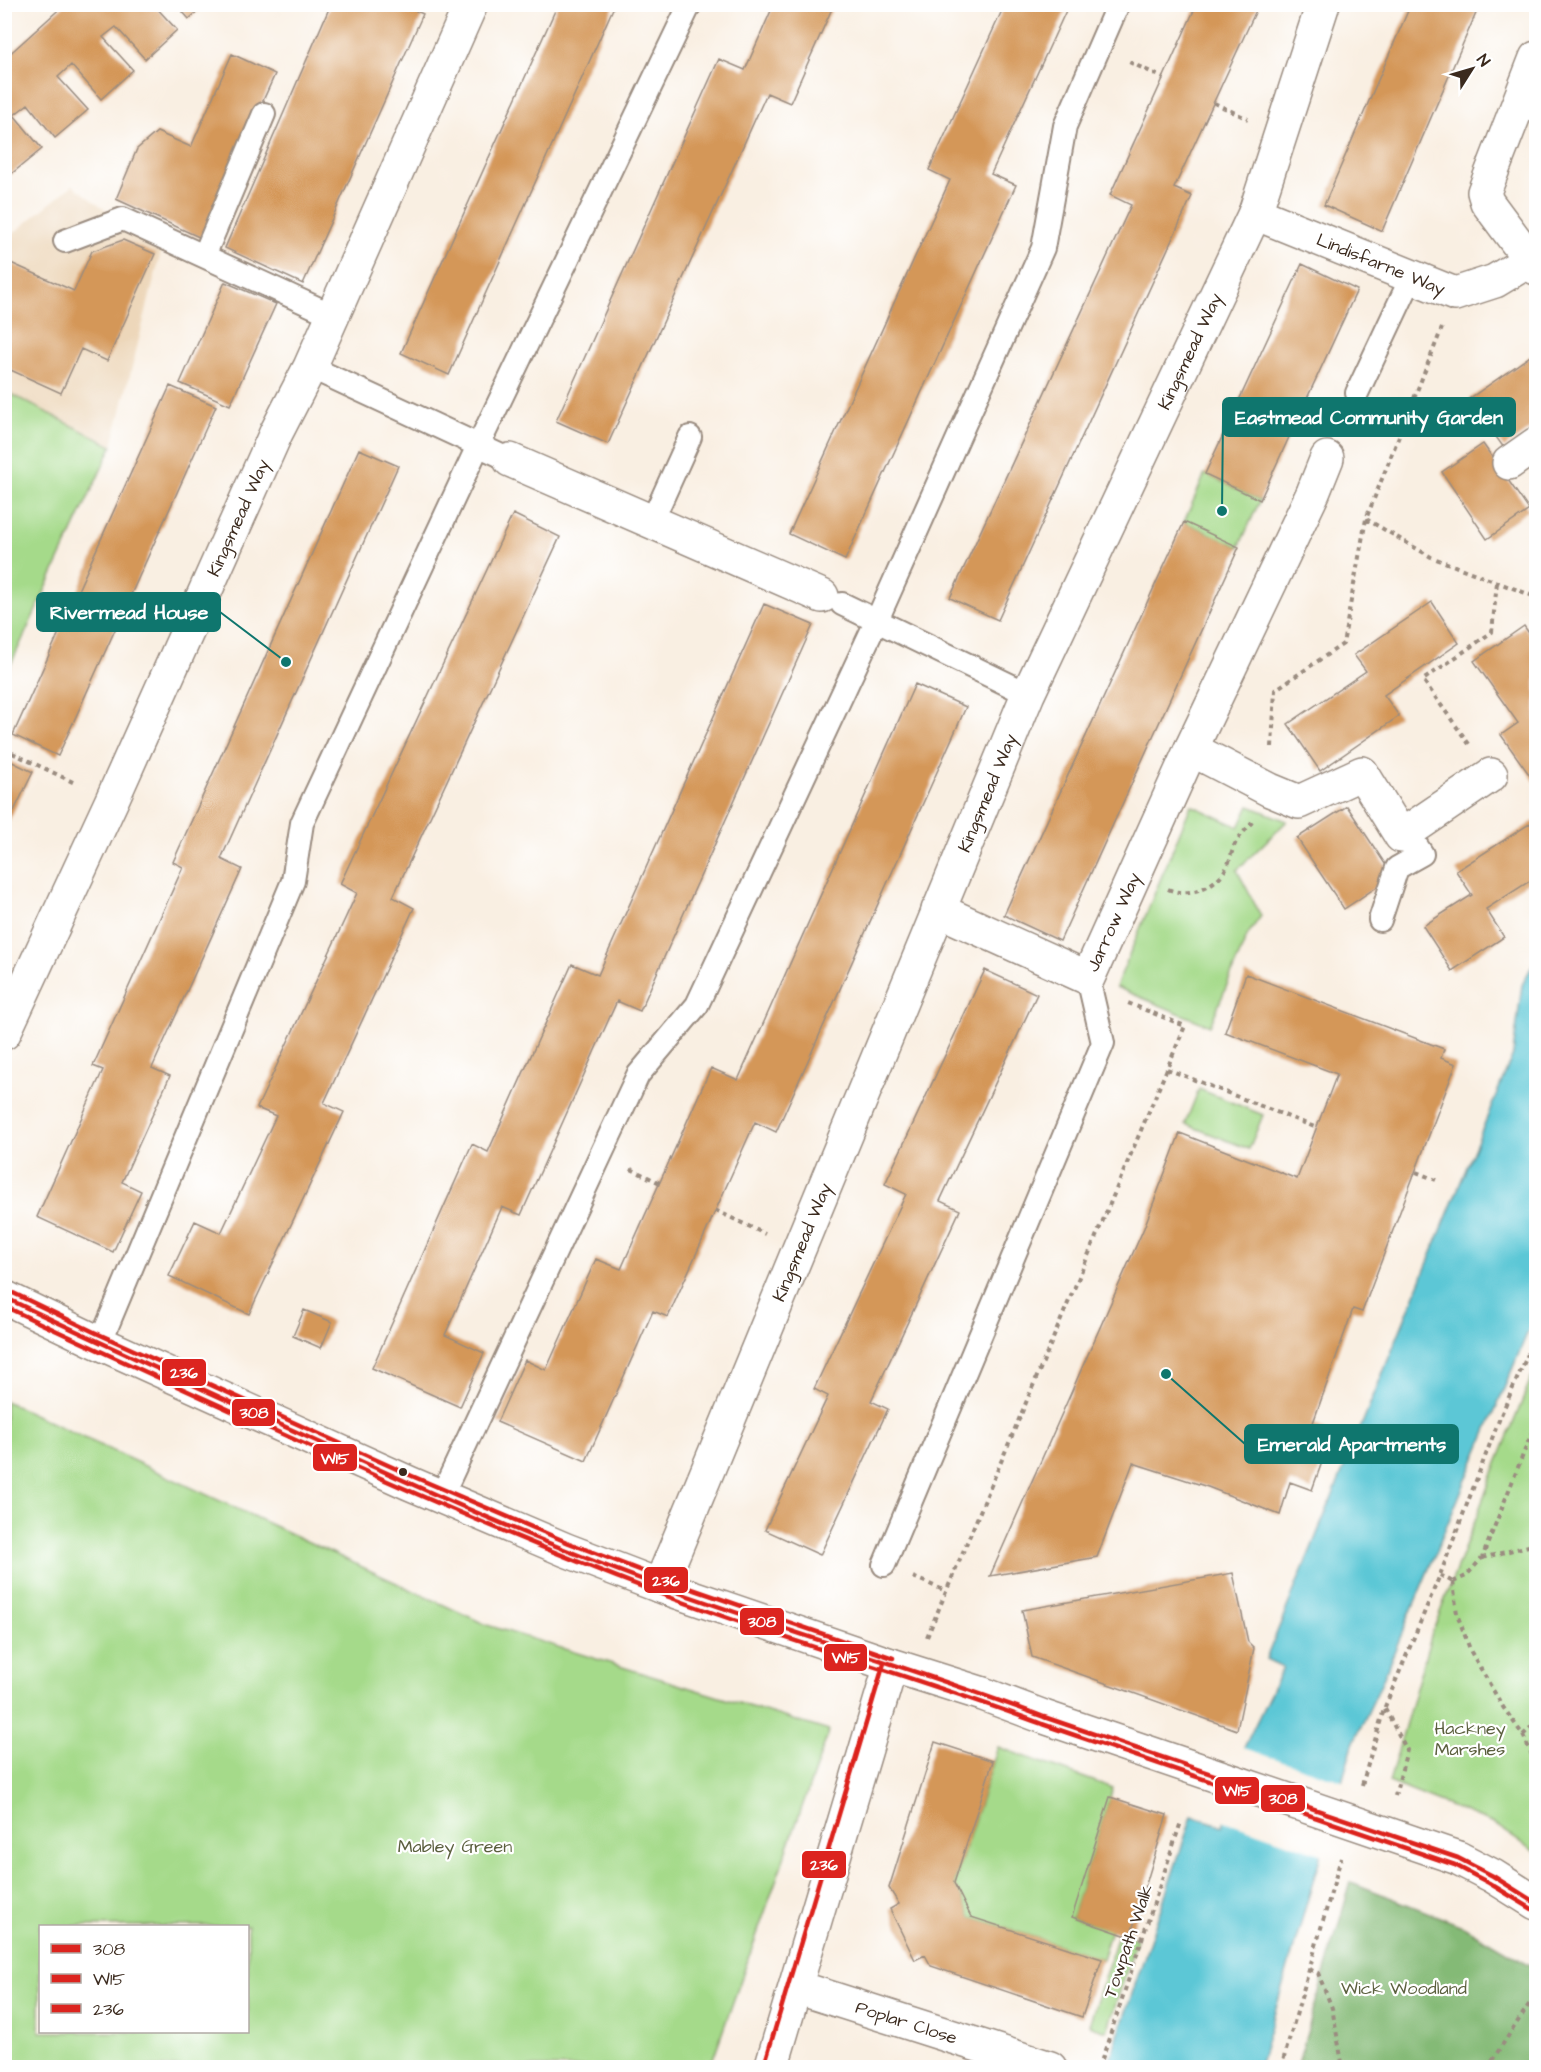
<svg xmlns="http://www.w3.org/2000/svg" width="1541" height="2072" font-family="'Architects Daughter',sans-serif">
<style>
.built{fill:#edd7ba}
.green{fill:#a5da8a;stroke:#708254;stroke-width:1.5;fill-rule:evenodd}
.forest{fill:#84ba76;stroke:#60724a;stroke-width:1.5}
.water{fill:#5cc7d6;stroke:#4c787a;stroke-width:1.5}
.pier{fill:#f9efe2}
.building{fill:#d49759}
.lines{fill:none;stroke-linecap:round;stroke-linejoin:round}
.service-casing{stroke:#9a8c80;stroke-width:26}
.pedestrian-casing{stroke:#9a8c80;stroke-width:36}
.minor-casing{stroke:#9a8c80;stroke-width:36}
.tertiary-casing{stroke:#9a8c80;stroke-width:36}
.secondary-casing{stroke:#9a8c80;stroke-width:36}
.path{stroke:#9a8c80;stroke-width:4;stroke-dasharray:4.5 4.5;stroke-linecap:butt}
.service{stroke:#fff;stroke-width:22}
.pedestrian{stroke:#fff;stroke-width:33}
.minor{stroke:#fff;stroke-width:33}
.tertiary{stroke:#fff;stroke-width:33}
.secondary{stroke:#fff;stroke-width:33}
.secondary-bridge-casing{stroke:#9a8c80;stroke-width:36;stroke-linecap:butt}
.secondary-bridge{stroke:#fff;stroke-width:33}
.bus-1-casing{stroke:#fff;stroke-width:9}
.bus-2-casing{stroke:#fff;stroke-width:9}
.bus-3-casing{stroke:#fff;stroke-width:9}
.bus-1{stroke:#dc241f;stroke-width:4.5}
.bus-2{stroke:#dc241f;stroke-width:4.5}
.bus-3{stroke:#dc241f;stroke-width:4.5}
.bus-dot{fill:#3b2a1e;stroke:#fff;stroke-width:2}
.labels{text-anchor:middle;stroke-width:4.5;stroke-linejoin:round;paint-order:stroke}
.street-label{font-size:18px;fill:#3b2a1e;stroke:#fff}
.park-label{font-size:18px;fill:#5b5f3e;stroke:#fff}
.leader{fill:none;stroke:#0f766e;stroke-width:2}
.callout-dot{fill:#0f766e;stroke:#fff;stroke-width:2}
.callout{fill:#0f766e;stroke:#0f766e;stroke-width:2}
.callout-label{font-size:20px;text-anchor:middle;font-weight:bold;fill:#fff}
.line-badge{stroke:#fff;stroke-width:2}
.badge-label{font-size:16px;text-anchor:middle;font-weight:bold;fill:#fff}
</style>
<rect width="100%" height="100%" fill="#fff"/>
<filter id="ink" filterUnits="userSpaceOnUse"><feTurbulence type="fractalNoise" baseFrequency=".0167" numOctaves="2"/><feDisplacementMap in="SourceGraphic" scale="12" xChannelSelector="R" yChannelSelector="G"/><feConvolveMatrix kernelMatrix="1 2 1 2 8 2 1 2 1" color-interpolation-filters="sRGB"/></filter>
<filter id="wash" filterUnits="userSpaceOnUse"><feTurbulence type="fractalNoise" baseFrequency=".008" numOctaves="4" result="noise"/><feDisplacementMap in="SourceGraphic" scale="24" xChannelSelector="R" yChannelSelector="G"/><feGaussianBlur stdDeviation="1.35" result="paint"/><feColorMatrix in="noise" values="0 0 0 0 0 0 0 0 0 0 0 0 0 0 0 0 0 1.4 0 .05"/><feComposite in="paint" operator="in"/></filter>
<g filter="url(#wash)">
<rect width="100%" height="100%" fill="#f9efe2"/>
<!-- built -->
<path class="built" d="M73,185l88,67 -49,194 -107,-55v-151z"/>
<!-- green -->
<path class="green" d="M5,391l107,55 -107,231z
M1205,474l55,26 -21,47 -55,-25z
M1191,805l48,22 10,-21 38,15 -50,49 24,46 -13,18 -38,92 -94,-39z
M1199,1089l64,26 -14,34 -64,-25z
M1536,1367v485l-42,-28 -105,-42 42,-146 62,-163z
M5,1401l482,224 342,106 -119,336h-705zM40,1926h208v106h-208z
M998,1747l115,41 -41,129 39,13 -9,29 -131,-42 -17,-34z
M1119,1932l18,7 -30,92 -18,-6z"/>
<!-- forest -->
<path class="forest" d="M1351,1882l114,45 71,42v98h-239z"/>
<!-- water -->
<path class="water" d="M1536,958v354l-159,381 -24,51 -94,323 -152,1 85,-252 31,10 19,-74 41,-85 -17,-8 247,-605 9,-69z"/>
<!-- pier -->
<path class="pier" d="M1241,1747l104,35 -21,73 -102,-35z"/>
<g id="blocks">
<!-- building -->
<path class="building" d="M65,4h88l24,26 -32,29 -29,-32 -13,10 30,33 -32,29 -30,-34 -13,12 30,33 -33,28 -27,-34 -14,11 28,34 -32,26 -6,-7v-109z
M176,4h30l-17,15z
M331,4h70l22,10 -120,270 -78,-36z
M558,4h57l-166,371 -48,-22z
M774,4h60l-44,99 -23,-10 -159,351 -52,-23 163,-362 26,11z
M1005,4h64l-78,170 25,11 -171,375 -56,-26 161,-354 -21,-10z
M1197,4h62l-85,184 18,8 -194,424 -48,-22 181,-393 -21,-10z
M1411,4h69l-98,227 -58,-26z
M232,54l43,20 -74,164 -85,-39 21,-50 20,-17 34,15z
M123,240l32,14 -48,107 -26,-12 -20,44 -57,-26v-107l70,31 18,-40z
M1302,264l55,26 -97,210 -55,-26z
M225,282l51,22 -46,101 -50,-22z
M1536,352v73l-32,23 -35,-49z
M170,386l46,20 -158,350 -45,-21z
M1483,444l46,66 -42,29 -45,-67z
M359,449l39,17 -177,393 21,10 -90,199 18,8 -48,106 19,9 -28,61 -76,-35 66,-147 -10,-4 90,-199 -10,-5z
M513,514l47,23 -167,360 21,11 -90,195 20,9 -95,202 -80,-38 26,-55 26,12 55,-117 -19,-8 100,-215 -17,-9z
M1184,522l55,25 -179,394 -56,-26z
M1432,602l27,41 -75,52 15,21 -79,55 -32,-47 78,-53 -12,-16z
M764,604l49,21 -173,386 -23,-10 -96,214 -19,-8 -57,128 39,18 -24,54 -88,-39 100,-224 16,8 84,-188 26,11z
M1524,626l12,17v141l-35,-49 17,-12 -44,-62z
M915,684l51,23 -190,425 -21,-10 -87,195 -15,-6 -67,150 -89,-39 28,-62 21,10 50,-111 25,10 90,-201 27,12z
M4,758l29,14 -29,59z
M1347,806l46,70 -49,33 -47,-71z
M1534,821l2,3v53l-50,32 18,28 -52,34 -29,-45 49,-31 -16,-24z
M985,970l52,24 -97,207 20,9 -89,191 17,8 -68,146 -55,-25 63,-134 -14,-7 92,-195 -21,-10z
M1246,974l198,75 -3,9 15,6 -94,248 -9,-3 -40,114 19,11 -20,56 -22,-8 -10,33 -72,-28 -75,-24 -36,94 -107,19 154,-348 36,-95 117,46 40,-105 -112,-42z
M304,1310l28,12 -11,26 -28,-12z
M1233,1573l15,69 6,6 -17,82 -205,-73 -10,-47z
M935,1742l58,19 -39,122 17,34 131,42 -20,58 -151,-51 -6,-11 -10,5 -25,-51 9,-5 -10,-16z
M1110,1797l57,18 -37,122 -58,-20z"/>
</g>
</g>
<g filter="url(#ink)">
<use href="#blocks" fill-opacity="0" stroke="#9a8c80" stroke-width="1.5"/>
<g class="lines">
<!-- service casing -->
<g class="service-casing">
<path id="service" d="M65,241l58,-22 209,96
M204,256l60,-142
M310,367l200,93
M1357,393l55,-117
M652,521l38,-84
M842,604l186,90
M1380,920l17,-52 25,-14 -15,-23
M100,1343l193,-462 9,-58 176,-377 212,-442
M441,1497l197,-422 59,-70 180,-385 166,-372 22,-122 53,-122
M884,1565l219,-522 -15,-65"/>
</g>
<!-- pedestrian casing -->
<g class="pedestrian-casing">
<path id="pedestrian" d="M510,460l312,136"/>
</g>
<!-- minor casing -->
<g class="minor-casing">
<g id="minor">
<path d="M1536,58l-52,134 3,10 49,66"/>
<path id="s1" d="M1255,213l200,81 40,-13 35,-21"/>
<path d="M1509,463l27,-19"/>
<path d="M1191,749l79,41 29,12 63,-29 39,63 90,-61"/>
<path id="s2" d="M938,910l150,68 103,-229 122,-256 14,-35"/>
<path id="s3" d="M4,1033l108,-233 164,-367 34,-66 161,-363"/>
<path id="s4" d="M660,1586l368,-892 227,-481 68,-209"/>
<path id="s5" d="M796,1987l254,81"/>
</g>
</g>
<!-- tertiary casing -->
<g class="tertiary-casing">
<path id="tertiary" d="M771,2068l120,-403"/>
</g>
<!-- secondary casing -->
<g class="secondary-casing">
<path id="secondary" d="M4,1297l87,42 318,144 157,67 94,36 231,79 92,29 61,23 197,67
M1458,1858l35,18 43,27"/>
</g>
<!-- path -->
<path class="path" d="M1129,62l35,16
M1214,103l34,16
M1366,519l65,38 105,40
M1469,744l-46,-64 69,-48 5,-50
M1272,747l3,-57 68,-46 23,-125 76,-191
M4,749l73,35
M1168,889c19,9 46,-1 57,-19 5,-7 6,-18 10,-26 4,-8 12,-15 17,-22
M1167,1069l150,59
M631,1169l29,14
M1416,1172l20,8
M715,1210l50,24
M1482,1558l54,-14
M1440,1575l13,7
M913,1577l33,14
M1453,1582l4,32 14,38 32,55 20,28 13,29
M1453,1582l13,-6 16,-18 54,-136
M927,1637l258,-611 -57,-23
M1385,1709l22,41 -12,46
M1523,1735l13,-13
M1362,1785l22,-76 56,-134 61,-160 35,-79
M1309,1969l9,4 14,35 11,60
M1099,2068l82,-246
M1281,2068l60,-210
M1487,2068l49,-74"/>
<!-- service -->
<use href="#service" class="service"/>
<!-- pedestrian -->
<use href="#pedestrian" class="pedestrian"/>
<!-- minor -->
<use href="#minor" class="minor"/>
<!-- tertiary -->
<use href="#tertiary" class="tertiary"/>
<!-- secondary -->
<use href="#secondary" class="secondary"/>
<!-- secondary-bridge casing -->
<g class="secondary-bridge-casing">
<path id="secondary-bridge" d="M1241,1784l217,74"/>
</g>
<!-- secondary-bridge -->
<use href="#secondary-bridge" class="secondary-bridge"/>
<!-- bus-1 casing -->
<g class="bus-1-casing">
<path id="bus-1" d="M4,1297c102,49 205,95 308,142 114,52 229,104 348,147 127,46 257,83 384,131l414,141 35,18 43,27"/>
</g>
<!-- bus-2 casing -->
<g class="bus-2-casing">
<path id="bus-2" d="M4,1306c92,44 184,85 276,127 123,56 247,110 373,158 128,49 261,85 389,133l413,141 34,18 43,26"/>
</g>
<!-- bus-3 casing -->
<g class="bus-3-casing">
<path id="bus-3" d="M7,1290l87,42 318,144 157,67 94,36 230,79
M764,2066l120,-403"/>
</g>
<!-- bus-1 -->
<use href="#bus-1" class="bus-1"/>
<!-- bus-2 -->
<use href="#bus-2" class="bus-2"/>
<!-- bus-3 -->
<use href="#bus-3" class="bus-3"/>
</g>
</g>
<!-- markers -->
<circle class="bus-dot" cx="403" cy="1472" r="5"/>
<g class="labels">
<!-- street labels -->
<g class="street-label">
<text dy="6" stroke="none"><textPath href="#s1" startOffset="136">Lindisfarne Way</textPath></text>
<text dy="6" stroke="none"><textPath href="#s4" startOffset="1344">Kingsmead Way</textPath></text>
<text dy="6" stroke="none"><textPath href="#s3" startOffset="566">Kingsmead Way</textPath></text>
<text dy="6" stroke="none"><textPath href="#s4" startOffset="858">Kingsmead Way</textPath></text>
<text dy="6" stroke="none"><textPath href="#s2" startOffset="226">Jarrow Way</textPath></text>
<text dy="6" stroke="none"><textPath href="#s4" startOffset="372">Kingsmead Way</textPath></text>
<text transform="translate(1128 1941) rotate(-71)" y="6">Towpath Walk</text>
<text dy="6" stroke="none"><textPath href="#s5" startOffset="116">Poplar Close</textPath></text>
</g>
<!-- park labels -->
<g class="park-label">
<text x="1470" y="1734">Hackney<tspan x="1470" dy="21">Marshes</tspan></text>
<text x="455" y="1852">Mabley Green</text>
<text x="1404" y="1994">Wick Woodland</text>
</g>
</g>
<!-- callouts -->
<path class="leader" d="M1222 511L1223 417M286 662L220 612M1166 1374L1245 1444"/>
<g class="callout-dot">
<circle cx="1222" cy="511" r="6"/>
<circle cx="286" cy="662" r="6"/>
<circle cx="1166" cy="1374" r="6"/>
</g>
<g class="callout">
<rect x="1223" y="398" width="292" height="38" rx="6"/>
<rect x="37" y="593" width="183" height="38" rx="6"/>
<rect x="1245" y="1425" width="213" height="38" rx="6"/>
</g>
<g class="callout-label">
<text x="1369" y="424">Eastmead Community Garden</text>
<text x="129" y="619">Rivermead House</text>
<text x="1352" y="1451">Emerald Apartments</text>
</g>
<g class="line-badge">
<rect x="161" y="1358" width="46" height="29" rx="6" fill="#dc241f"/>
<rect x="231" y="1398" width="45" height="29" rx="6" fill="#dc241f"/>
<rect x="312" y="1443" width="46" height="29" rx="6" fill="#dc241f"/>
<rect x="643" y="1566" width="46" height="28" rx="6" fill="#dc241f"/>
<rect x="739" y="1607" width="46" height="29" rx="6" fill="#dc241f"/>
<rect x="823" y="1643" width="45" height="29" rx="6" fill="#dc241f"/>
<rect x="1214" y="1776" width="46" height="29" rx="6" fill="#dc241f"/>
<rect x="1260" y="1784" width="46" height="29" rx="6" fill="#dc241f"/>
<rect x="801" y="1850" width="46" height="29" rx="6" fill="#dc241f"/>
</g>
<g class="badge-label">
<text x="184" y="1378">236</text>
<text x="254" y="1418">308</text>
<text x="335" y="1464">W15</text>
<text x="666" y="1586">236</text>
<text x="762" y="1627">308</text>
<text x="846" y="1663">W15</text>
<text x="1237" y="1796">W15</text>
<text x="1283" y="1804">308</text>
<text x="824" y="1870">236</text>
</g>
<!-- margin -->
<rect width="1541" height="2072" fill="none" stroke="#fff" stroke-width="24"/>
<!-- legend -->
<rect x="39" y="1925" width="210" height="108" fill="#ffffff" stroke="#b1aaa5" stroke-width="1.5"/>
<rect x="51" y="1944" width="30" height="9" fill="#dc241f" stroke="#b1aaa5" stroke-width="1.5"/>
<text x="93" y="1955" font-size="18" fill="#3b2a1e">308</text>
<rect x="51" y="1974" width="30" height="9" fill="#dc241f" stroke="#b1aaa5" stroke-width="1.5"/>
<text x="93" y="1985" font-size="18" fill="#3b2a1e">W15</text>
<rect x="51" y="2004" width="30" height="9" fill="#dc241f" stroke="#b1aaa5" stroke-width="1.5"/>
<text x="93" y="2015" font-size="18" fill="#3b2a1e">236</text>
<!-- north arrow -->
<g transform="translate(1472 69) rotate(53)" stroke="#ffffff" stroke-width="4.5" paint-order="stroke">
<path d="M0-4.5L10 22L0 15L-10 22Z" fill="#3b2a1e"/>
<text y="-9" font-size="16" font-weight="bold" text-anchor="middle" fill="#3b2a1e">N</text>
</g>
</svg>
